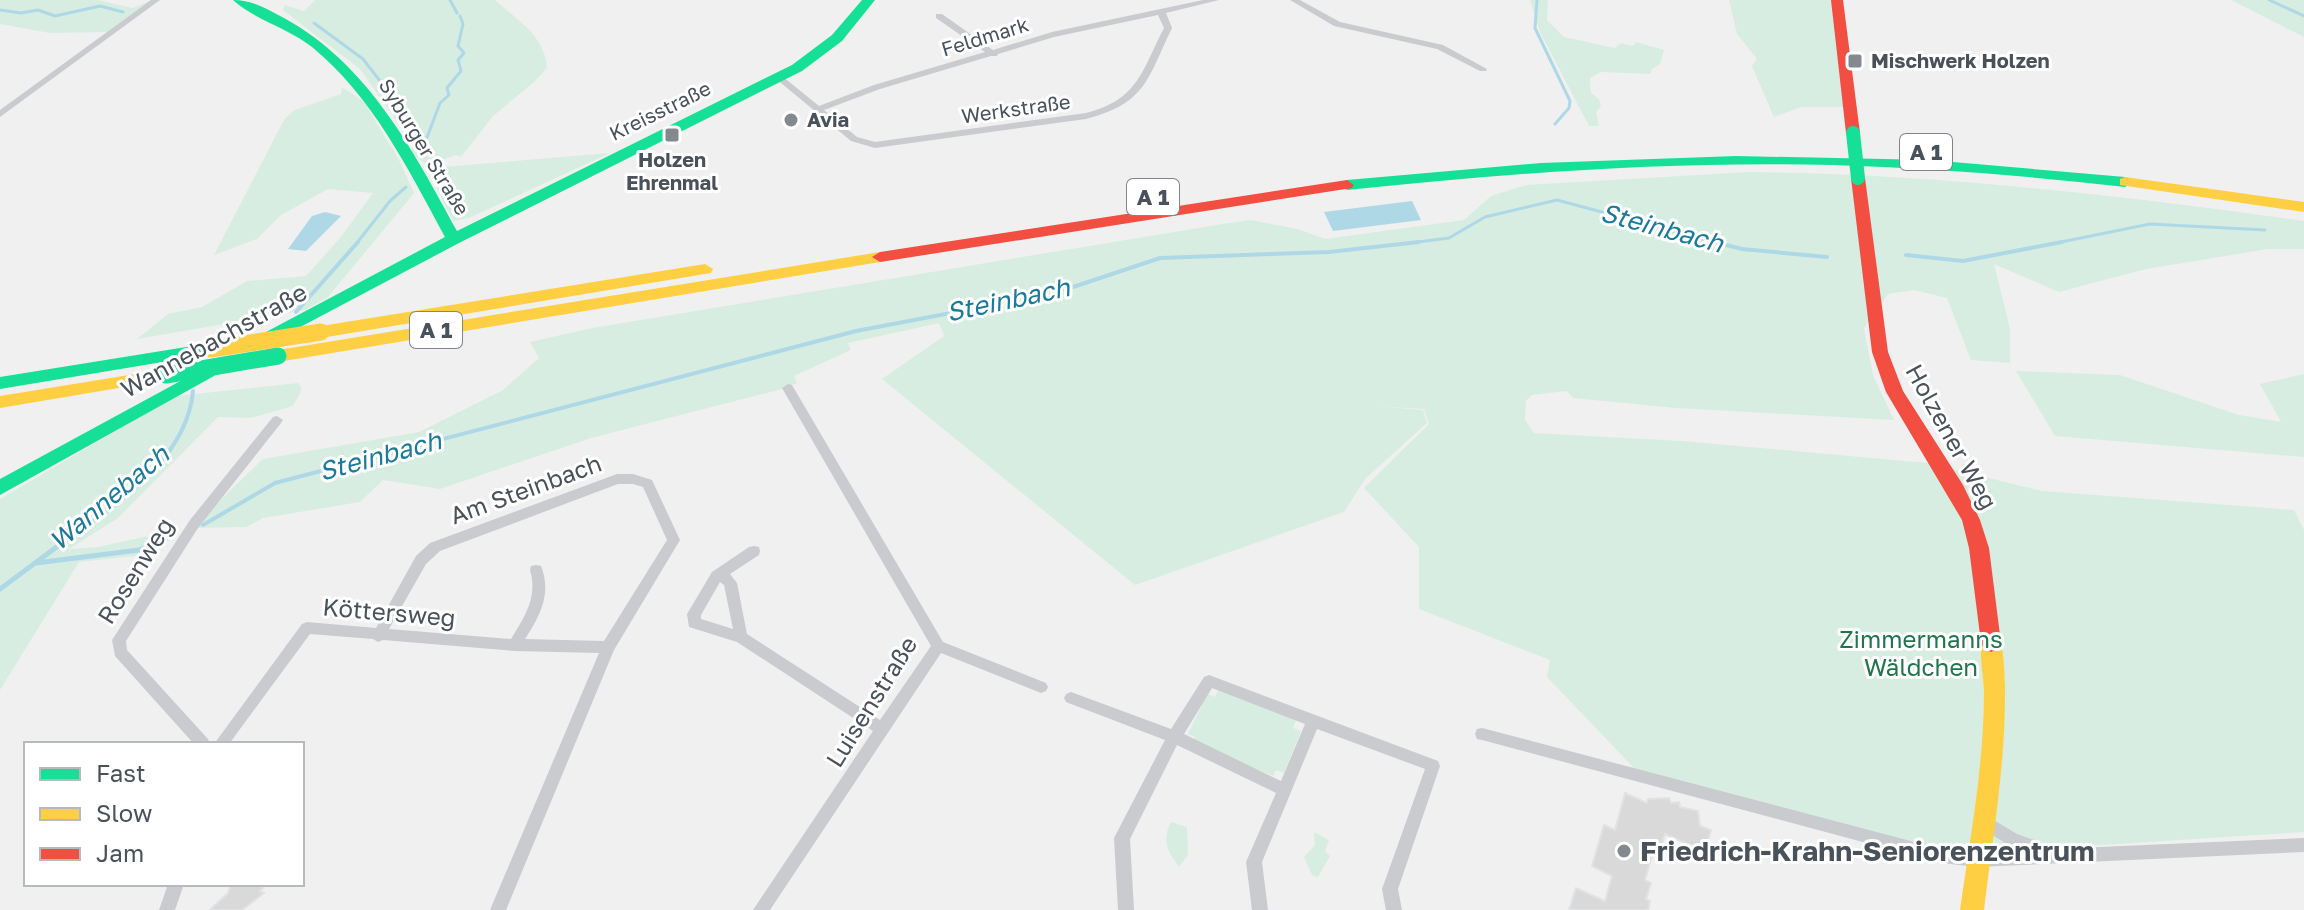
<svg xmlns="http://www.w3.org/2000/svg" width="2304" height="910" font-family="'Golos Text',sans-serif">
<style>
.green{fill:#d7ede1}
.water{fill:#afd8e7}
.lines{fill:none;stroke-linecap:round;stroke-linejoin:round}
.stream-far2{stroke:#afd8e7;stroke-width:3}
.stream-far1{stroke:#afd8e7;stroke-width:4}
.stream{stroke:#afd8e7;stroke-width:5}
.building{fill:#d9d9da;stroke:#e1e2e3;stroke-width:2}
.street{fill:#cacbce;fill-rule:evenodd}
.fast{fill:#16e098;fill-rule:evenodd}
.slow{fill:#ffcf43;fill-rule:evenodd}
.jam{fill:#f24e42;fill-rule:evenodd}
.fast-bridge-far1{stroke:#16e098;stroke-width:14}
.fast-bridge{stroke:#16e098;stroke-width:17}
.slow-bridge{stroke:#ffcf43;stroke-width:17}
.poi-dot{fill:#83898e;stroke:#fff;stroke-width:3}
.labels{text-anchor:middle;stroke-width:6;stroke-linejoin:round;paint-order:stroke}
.far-street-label{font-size:20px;fill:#49515a;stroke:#fff}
.far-poi-label{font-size:20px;font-weight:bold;fill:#49515a;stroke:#fff;text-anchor:start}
.shield{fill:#fff;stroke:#80858c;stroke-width:2}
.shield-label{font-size:22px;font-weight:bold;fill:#49515a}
.street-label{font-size:24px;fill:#49515a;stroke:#fff}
.park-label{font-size:24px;fill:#20754f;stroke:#fff}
.water-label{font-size:26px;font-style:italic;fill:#1b7a9c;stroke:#fff}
.near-poi-label{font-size:28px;font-weight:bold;fill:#49515a;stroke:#fff;text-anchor:start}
</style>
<rect width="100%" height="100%" fill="#f0f0f0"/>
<!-- green -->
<path class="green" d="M0,0h97l36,8 19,-8 -45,32 -57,1 -50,-9z
M315,0h180c21,20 50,35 52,68l-13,14 -41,34 -32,41 -5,-2 -29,10 -15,-11v-11l-52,-74 -77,-59 2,-5 19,6z
M1530,0h18l-1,20 17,17 51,11 6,-5 12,3 3,-4 28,8 -4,14 -8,5 -2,5 -49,-2 -11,6 1,15 8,6 2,7 -5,6 3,14h-10l-49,-94z
M1729,0h108l12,107h-48l-27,10 -22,-51 5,-7 -20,-25z
M2231,0h73v37z
M342,87l22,15 35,58 15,33 -86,104 -23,13 -168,29 31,-25 34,-7 45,-26 59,-5 34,-38 33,-45 -45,-4 -47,26 -24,24 -43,16 71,-137 10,-8 46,-16z
M610,153l-141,65 -16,3 -22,-44 12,-10z
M1749,172c185,2 371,23 555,49v28h-36l-122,20 -87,23 -65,-28 16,65v34l-39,-3 -24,-62 -33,-8 -26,4 -24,34 9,47 21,45 -218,-12 -103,-10 -6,-7 -35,4 -6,6 -1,19 9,13 148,8 245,22 115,28 252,19 10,20v302l-355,23 -313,-85 -89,-93 3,-17 -131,-51v-62l-55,-59 65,-64 -5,-15 -49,-3 48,4 4,13 -62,56 -21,33 -209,73 -253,-206 62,-43 -5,-13 -91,20 3,7 -57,26 3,7 -15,6 -191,49 -151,51 -57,-9 -23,22 -97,16 -17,9 -55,1 72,-69 156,-27 84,-42 36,-32 -9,-16 62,-14 637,-105 22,-3 47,9 27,10 139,-19 27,-24 35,-11z
M2016,371l104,4 119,40 42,7 -21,-38 44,-10v83l-249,-21z
M298,383l4,6 -9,17 -42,12 -33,-1 -100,101 -49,31 29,-2 69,-15 6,7 -39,17 -55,6 -79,128v-191l175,-103z
M1218,690l78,30 -3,8 8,3 -17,42 -8,-3 -3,6 -81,-33 3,-6 -7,-3 19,-40 8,3z
M1171,822l16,5 1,28 -9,12c-11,-16 -18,-26 -8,-45z
M1314,832l15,8 -4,11 5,5 -12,21 -6,-2 -8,-18 11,-12z"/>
<!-- water -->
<path class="water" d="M1412,201l9,19 -88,11 -9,-19z
M325,212l16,4 -35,35 -18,-2 24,-33z"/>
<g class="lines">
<!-- stream-far2 -->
<path class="stream-far2" d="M450,0l7,13
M1537,0l-2,28 35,73 -1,7 -14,16
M2269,0l35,16
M0,10l21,3 17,-3 17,6 45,-10 23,6
M314,23l49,36 63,81
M423,148l17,-45 9,-8 -2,-7 14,-17 -3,-11 6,-7 -6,-7 5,-22 -3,-8
M356,244l34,-43 16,-14
M1402,244l47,-6 36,-21 72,-17 164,44
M2051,244l99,-20 115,6"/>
<!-- stream-far1 -->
<path class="stream-far1" d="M1714,242l28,7 85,8
M1906,255l57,6 99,-19
M296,312l62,-70
M203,525l72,-42 581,-152 95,-18 87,-22 32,-3 90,-30 169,-6 90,-10
M64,542c51,-37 123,-82 129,-151
M157,542l17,-7"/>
<!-- stream -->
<path class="stream" d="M36,563l103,-13 22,-10
M0,589l66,-49"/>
</g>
<!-- building -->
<path class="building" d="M1625,793l22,10 1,-4 21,-1 2,5 8,-1 1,5 18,4 2,15 11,4 -6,22 -40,-18 -5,17 -6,-3 -9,32 6,3 -5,16 4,2 -2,9h-79l7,-22 29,13 7,-25 -20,-10 12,-41 11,5z
M231,884h25l7,4 -3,3 4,2 -22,17h-32l18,-17z"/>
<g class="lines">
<!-- street -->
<path class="street" d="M151,0h9l-160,117v-7z
M1203,0h16l-53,13 6,15c-25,51 -25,75 -86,91l-211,29 -24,-7 -76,-63 1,-2h6l37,30 55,-21 111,-33 -49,-34v-4h6l51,36 59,-18zM1158,15l6,13c-23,44 -25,71 -78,85l-211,29 -18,-5 -33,-27 56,-21 111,-33h6l1,-2 56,-17z
M1290,0h10l40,22 103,23 44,24 -1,2h-6l-43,-22 -103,-23z
M788,384l4,1 151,257 103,41 2,4 -2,4 -5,2 -100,-40 -171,257h-17l120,-179 -136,-89 -48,-15 -2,-13 25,-42 37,-25 5,-1 5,1 1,4 -1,4 -29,19 7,9 10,51 133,86 51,-74 -149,-258zM720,582l4,3 9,44 -32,-10v-4z
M277,416l6,4 -2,3 -83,105 -72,113 1,9 81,89 2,5h-16l-79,-88 -3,-16 78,-120 83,-103z
M617,474h16l19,6 28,60 -66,110 -108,260h-16l109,-257 -84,-2 -132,-11 -5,2 -5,-3 -63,-5 -81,110h-15l88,-120 5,-2 69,6 40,-72 14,-13zM618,484h15l10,3 24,53 -63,101 -79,-2c15,-23 27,-45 16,-73l-5,-1 -5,1 -1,4c8,27 -5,46 -19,69l-122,-10 37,-65 14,-13z
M1209,675l229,86 2,5 -42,123 4,21h-16l-4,-21 43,-120 -108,-40 -55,133 6,48h-16l-6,-48 30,-69 -99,-48 -47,94 4,71h-16l-4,-72 51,-98 -99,-38 -2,-4 2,-4 5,-2 100,37 33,-52zM1212,688l93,36 -24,57 -97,-47z
M1482,728l459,121 36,4 45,-2 -14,-6 -31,-20 -2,-5 2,-5 5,-2 35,21 31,11 6,4 250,-11v14l-327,15 -36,-4 -459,-123 -5,-1 -2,-5 2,-5z
M168,884h16l-9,26h-16z"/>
<!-- fast -->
<path class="fast" d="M233,0c20,0 34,9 51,18 84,46 129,132 173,213l335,-166 40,-30 30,-35h13l-33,41 -40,30 -343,172 -187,99 -6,-2 -2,-4 2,-4 179,-95c-37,-68 -72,-140 -133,-190 -24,-19 -57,-27 -79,-47z
M1736,156l194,4 195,17 7,5 -7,5c-97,-11 -194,-19 -292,-22 -162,-4 -324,8 -486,25l-7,-5 7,-5 194,-17z
M211,343l6,2 2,4 -2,4 -217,36v-12z
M208,366l6,2 3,4 -3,4 -214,119v-16z"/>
<!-- slow -->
<path class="slow" d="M2125,177l179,25v10l-184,-27v-6z
M880,252l6,1 2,4 -2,4 -608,101 -8,-6 8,-6z
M705,264l8,5 -2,4 -390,65 -8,-6 8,-6z
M166,369l9,6 -3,4 -172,29v-12z
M1991,634l7,3c7,14 6,34 7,49 1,75 -12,149 -21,224h-24c10,-72 24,-145 24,-218 0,-16 -7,-41 0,-55z"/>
<!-- jam -->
<path class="jam" d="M1831,0h12l17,133 -7,4 -7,-4z
M1858,173l7,5 23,174 15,39 60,94 17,35 9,28 12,95 -3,6 -7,3 -7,-3 -3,-6 -12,-95 -7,-28 -76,-128 -14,-40 -21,-174z
M1347,180l7,5 -2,3 -472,74 -8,-5 8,-5z"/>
<!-- fast-bridge-far1 -->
<path class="fast-bridge-far1" d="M1853,133l5,45"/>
<!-- fast-bridge -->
<path class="fast-bridge" d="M166,375l112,-19"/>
<!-- slow-bridge -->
<path class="slow-bridge" d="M211,349l110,-17"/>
</g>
<!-- markers -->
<g class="poi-dot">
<rect x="1847" y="53" width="16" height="16" rx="4"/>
<circle cx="791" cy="120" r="8"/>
<rect x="664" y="127" width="16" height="16" rx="4"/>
<circle cx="1624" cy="851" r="8"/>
</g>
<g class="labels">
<!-- far-street labels -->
<g class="far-street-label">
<text transform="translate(985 37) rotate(-17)" y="7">Feldmark</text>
<text transform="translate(1016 109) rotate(-8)" y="7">Werkstraße</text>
<text transform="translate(660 111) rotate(-26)" y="7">Kreisstraße</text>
<text transform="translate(424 147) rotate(59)" y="7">Syburger Straße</text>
</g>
<!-- far-poi labels -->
<g class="far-poi-label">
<text x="1871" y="68">Mischwerk Holzen</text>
<text x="807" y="127">Avia</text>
<text x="672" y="167" text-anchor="middle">Holzen<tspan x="672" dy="23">Ehrenmal</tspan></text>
</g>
<!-- shield labels -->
<g class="shield">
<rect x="1900" y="134" width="52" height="36" rx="6"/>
<rect x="1127" y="179" width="52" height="36" rx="6"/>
<rect x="410" y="312" width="52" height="36" rx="6"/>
</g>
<g class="shield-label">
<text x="1926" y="160">A 1</text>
<text x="1153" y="205">A 1</text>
<text x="436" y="338">A 1</text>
</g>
<!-- street labels -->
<g class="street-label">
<text transform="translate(214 341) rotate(-29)" y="8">Wannebachstraße</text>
<text transform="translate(1951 437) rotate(61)" y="8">Holzener Weg</text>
<text transform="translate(526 490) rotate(-20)" y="8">Am Steinbach</text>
<text transform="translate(136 571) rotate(-58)" y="8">Rosenweg</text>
<text transform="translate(389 613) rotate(5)" y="8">Köttersweg</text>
<text transform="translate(872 702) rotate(-58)" y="8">Luisenstraße</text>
</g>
<!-- park labels -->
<g class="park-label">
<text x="1921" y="648">Zimmermanns<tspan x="1921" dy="28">Wäldchen</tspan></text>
</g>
<!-- water labels -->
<g class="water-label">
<text transform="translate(1662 228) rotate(15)" y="9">Steinbach</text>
<text transform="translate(1008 300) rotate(-12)" y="9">Steinbach</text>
<text transform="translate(380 456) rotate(-15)" y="9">Steinbach</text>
<text transform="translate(109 498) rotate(-40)" y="9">Wannebach</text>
</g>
<!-- near-poi labels -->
<g class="near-poi-label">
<text x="1640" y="861">Friedrich-Krahn-Seniorenzentrum</text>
</g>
</g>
<!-- legend -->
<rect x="24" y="742" width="280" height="144" fill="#ffffff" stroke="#b6b9bd" stroke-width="2"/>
<rect x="40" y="768" width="40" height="12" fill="#16e098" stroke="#b6b9bd" stroke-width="2"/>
<text x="96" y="782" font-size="24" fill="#49515a">Fast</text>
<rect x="40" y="808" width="40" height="12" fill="#ffcf43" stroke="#b6b9bd" stroke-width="2"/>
<text x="96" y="822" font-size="24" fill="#49515a">Slow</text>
<rect x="40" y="848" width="40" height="12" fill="#f24e42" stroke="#b6b9bd" stroke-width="2"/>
<text x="96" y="862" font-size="24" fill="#49515a">Jam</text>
</svg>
